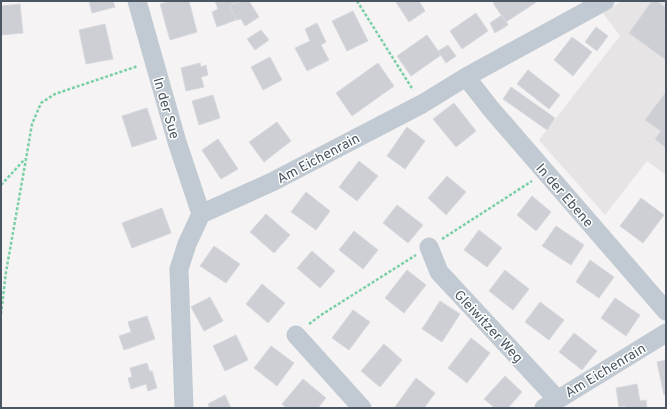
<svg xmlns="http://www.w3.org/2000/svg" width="667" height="409" font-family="Overpass,sans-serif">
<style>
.education{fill:#e6e4e5}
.building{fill:#cdcfd5;stroke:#d7d9de}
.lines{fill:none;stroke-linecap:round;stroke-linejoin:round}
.path{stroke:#7ad0a6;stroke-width:2.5;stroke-dasharray:3 2;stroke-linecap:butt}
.minor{stroke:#c1cad2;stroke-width:19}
.labels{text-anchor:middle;stroke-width:3;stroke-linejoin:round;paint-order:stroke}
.street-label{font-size:14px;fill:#4a5661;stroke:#fff}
</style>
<rect width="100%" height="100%" fill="#f5f3f3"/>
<!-- education -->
<path class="education" d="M622,1h44v174l-19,-14 -42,54 -66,-75 81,-104 -17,-23z"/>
<!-- building -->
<path class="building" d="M89,1h24l2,6 -23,6z
M171,1h18l8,31 -27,8 -10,-36z
M215,1h28l-13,4 6,15 -19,7 -5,-15 6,-3z
M243,1h6l10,16 -14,9 -4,-7 -5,1 -6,-15z
M398,1h21l6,10 -16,11 -13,-20z
M496,1h42l-32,21 -13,-19z
M652,1h5l9,7v15l-2,3 2,1v33l-37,-27z
M20,4l3,29 -22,2v-29z
M353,11l15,30 -21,10 -15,-30z
M476,13l12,18 -26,18 -12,-18z
M502,15l6,10 -13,8 -5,-10z
M317,23l9,19 -5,3 8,15 -22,11 -12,-23 15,-7 -5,-12z
M105,24l8,35 -27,5 -7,-34z
M596,27l12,9 -11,15 -12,-9z
M261,30l8,10 -14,10 -8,-11z
M427,35l14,20 -30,21 -14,-20z
M572,37l20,15 -19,24 -19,-16z
M448,45l8,11 -10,7 -8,-12z
M270,57l12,23 -19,10 -12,-23z
M200,63l1,4 5,-2 2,10 -7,2 3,10 -18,4 -5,-23z
M378,63l16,23 -42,30 -16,-23z
M528,70l32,25 -11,14 -32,-25z
M511,87l44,31 -8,12 -44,-31z
M666,92v56l-11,-9 6,-8 -16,-11z
M213,95l7,23 -21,7 -7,-24z
M454,103l22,28 -20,16 -23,-28z
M147,108l10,31 -25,8 -10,-31z
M277,122l14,19 -27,21 -15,-20z
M407,127l18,14 -20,28 -18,-13z
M218,139l20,30 -17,10 -19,-29z
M359,161l19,15 -21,25 -18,-14z
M447,176l19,16 -20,23 -18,-17z
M306,192l24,19 -14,19 -25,-18z
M532,196l19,16 -15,19 -19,-16z
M641,198l23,17 -21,28 -23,-17z
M397,205l26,20 -15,18 -25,-20z
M162,208l9,25 -39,15 -10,-25z
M266,214l24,21 -16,18 -24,-21z
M556,226l28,19 -13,20 -29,-19z
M479,230l23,18 -15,19 -23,-17z
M354,231l24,19 -15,19 -24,-19z
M214,246l26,18 -14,19 -26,-17z
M312,251l23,20 -15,17 -23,-20z
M590,260l24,17 -15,21 -23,-16z
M407,270l19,15 -22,28 -19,-15z
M505,270l24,19 -16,21 -24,-19z
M262,284l23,19 -17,20 -22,-19z
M210,297l13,24 -19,10 -13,-24z
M615,298l25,17 -14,21 -25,-18z
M440,301l20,13 -18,28 -20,-13z
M540,302l24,18 -15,20 -24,-18z
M353,310l17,12 -21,28 -17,-12z
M147,316l8,23 -31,11 -5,-14 12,-4 -3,-10z
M574,333l23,18 -15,19 -23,-18z
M236,335l12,25 -23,11 -12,-25z
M471,338l19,15 -23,30 -19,-15z
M384,344l18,16 -22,27 -19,-16z
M271,346l23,17 -17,23 -23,-18z
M666,360v34l-2,1 -7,-33z
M147,363l3,9 2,-1 5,17 -9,3 -2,-7 -15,5 -3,-11 4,-1 -2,-9z
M505,376l17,16 -14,16h-13l-11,-9z
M416,378l19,15 -11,15h-27l-2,-1z
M303,379l23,19 -8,10h-31l-5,-4z
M637,384l3,17 6,-1 1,8h-21l-1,-2 -6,1 -3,-19z
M225,395l6,13h-21l-2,-4z"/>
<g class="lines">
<!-- path -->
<path class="path" d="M357,1l56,89
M1,185l24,-26
M442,239l90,-58
M1,314l5,-42 20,-113 6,-35 9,-21 14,-9 83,-28
M309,324l12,-9 95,-60"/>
<!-- minor -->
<path class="minor" d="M137,1l40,141 24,72
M466,77l25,32 175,202
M429,247l10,25 118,127
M296,335l66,73
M184,408l-5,-139 8,-25 14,-30 71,-32 150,-78 44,-27 139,-76
M544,408l122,-75"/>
</g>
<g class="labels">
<!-- street labels -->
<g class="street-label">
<text transform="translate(167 108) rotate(74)" y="5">In der Sue</text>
<text transform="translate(318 158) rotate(-28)" y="5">Am Eichenrain</text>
<text transform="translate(565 195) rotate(49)" y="5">In der Ebene</text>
<text transform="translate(489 326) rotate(47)" y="5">Gleiwitzer Weg</text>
<text transform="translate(605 370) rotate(-31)" y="5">Am Eichenrain</text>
</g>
</g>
<!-- border -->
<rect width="667" height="409" fill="none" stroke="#4a5661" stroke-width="4"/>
</svg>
